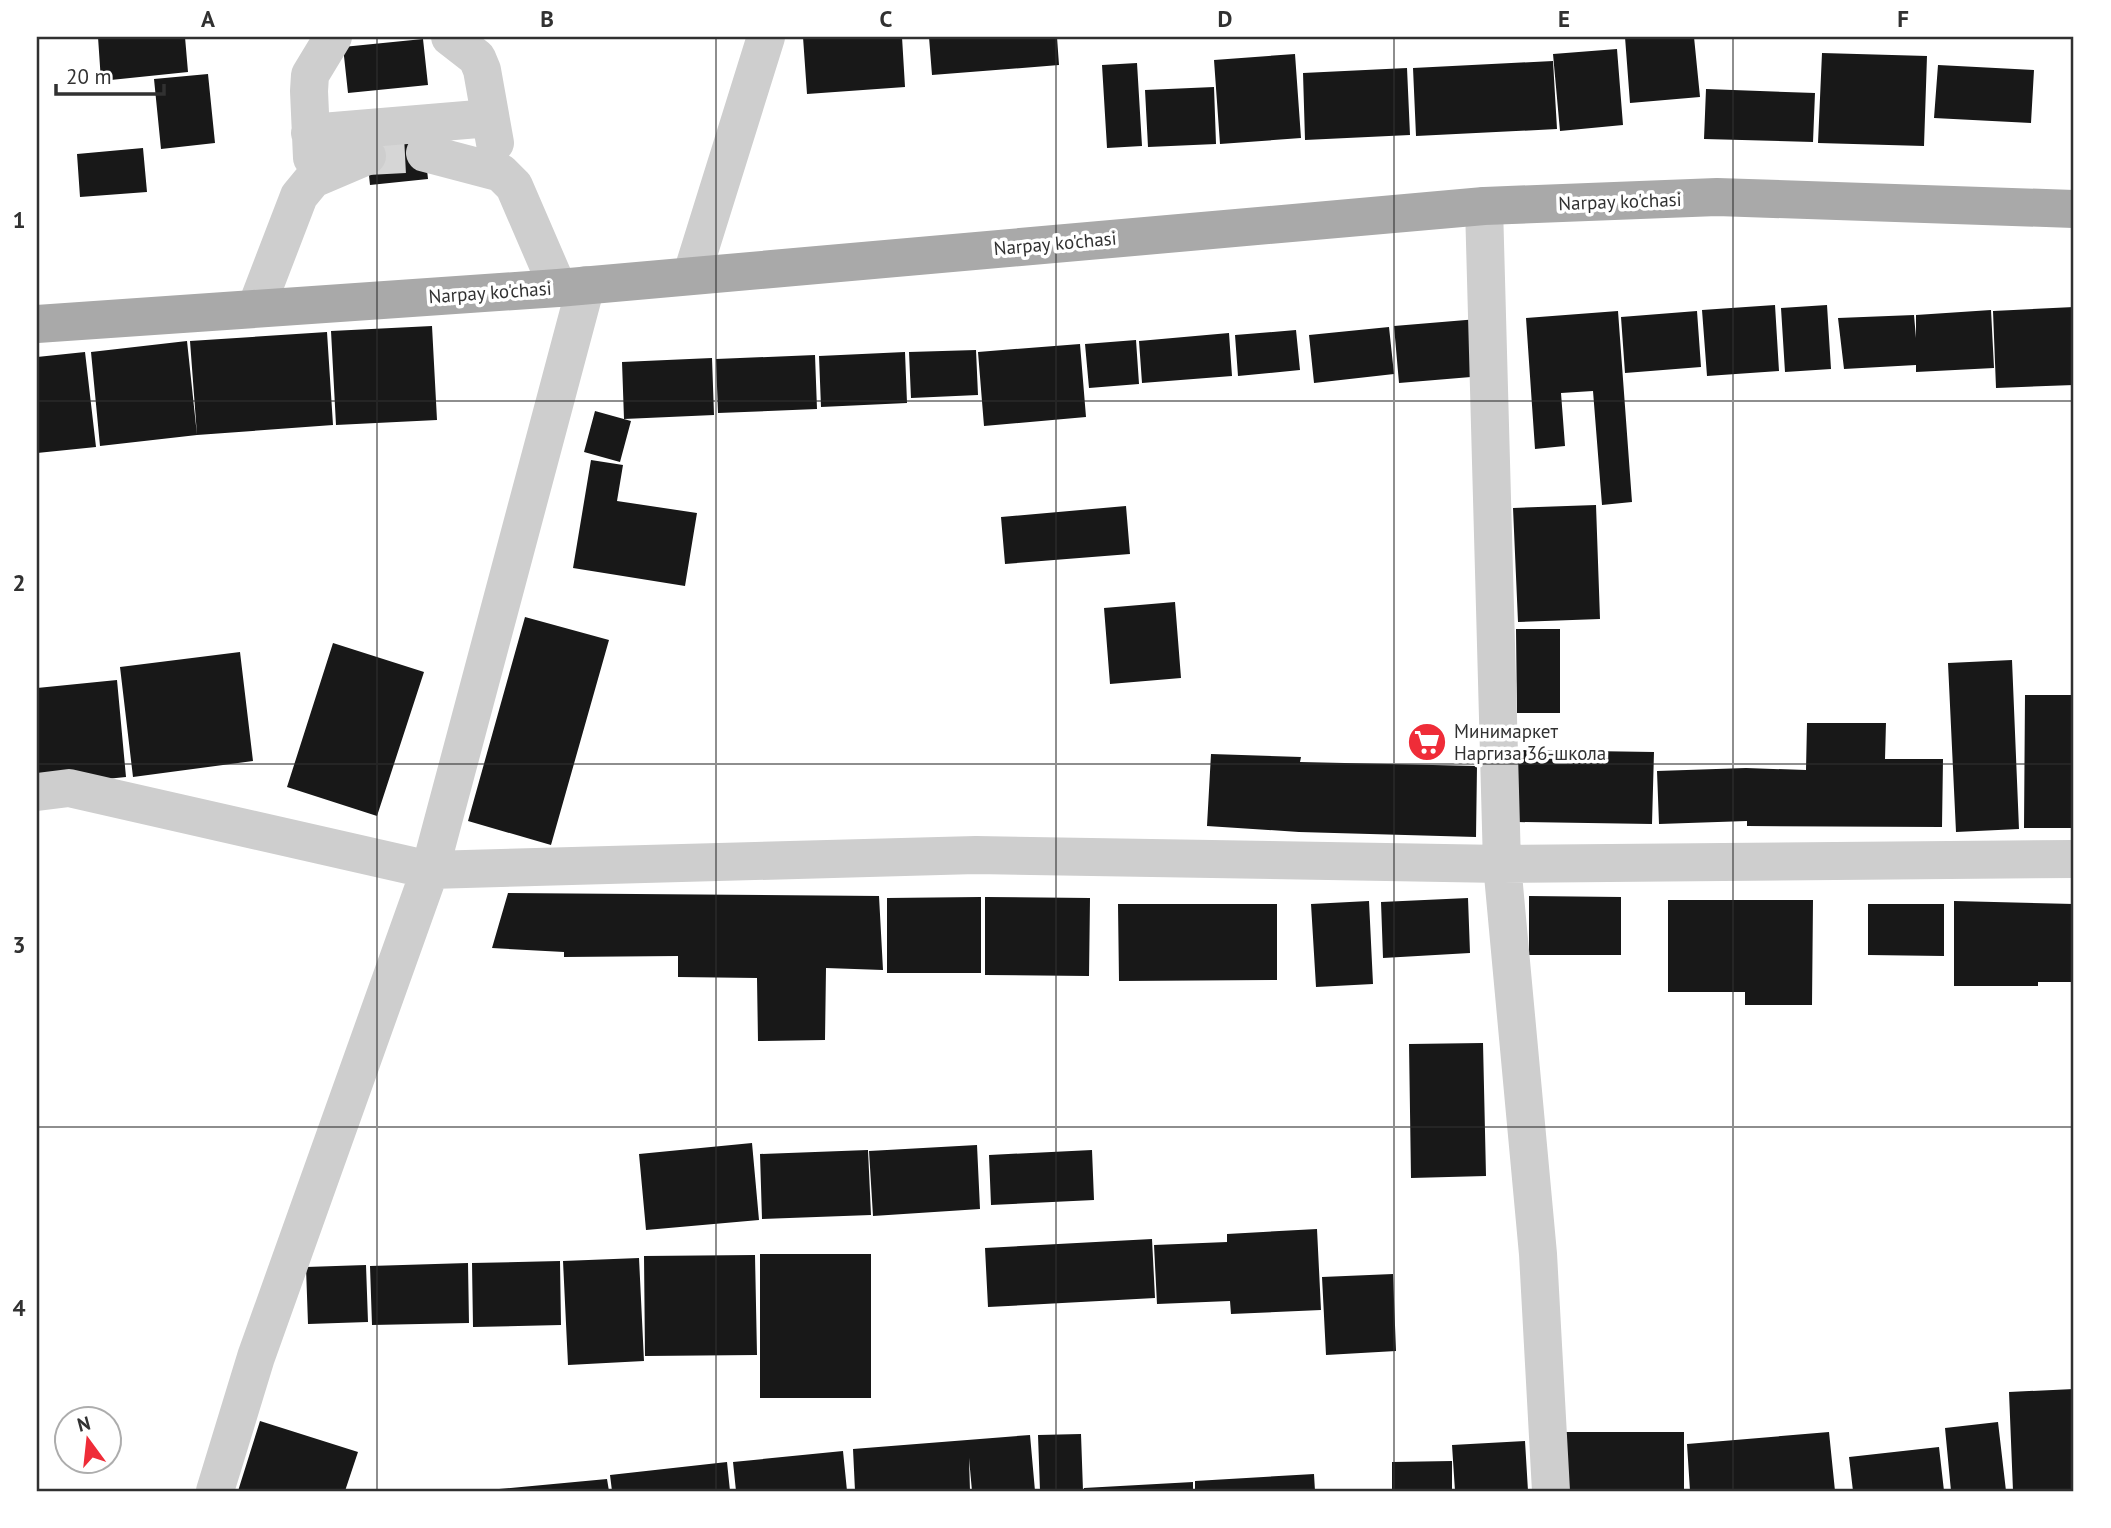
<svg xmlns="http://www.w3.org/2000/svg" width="2111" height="1528" font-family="'PT Sans',sans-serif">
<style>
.building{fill:#181818}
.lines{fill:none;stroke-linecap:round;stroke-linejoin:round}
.minor-tunnel{stroke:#d6d6d6;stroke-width:38;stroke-dasharray:38 19;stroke-linecap:butt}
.minor{stroke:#cecece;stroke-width:38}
.major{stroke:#a9a9a9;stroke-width:38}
.grid{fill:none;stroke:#313131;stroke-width:2;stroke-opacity:0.55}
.labels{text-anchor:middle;stroke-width:7;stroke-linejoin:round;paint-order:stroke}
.street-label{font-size:19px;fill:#313131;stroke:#fff}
.poi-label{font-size:19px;fill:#313131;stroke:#fff;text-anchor:start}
.neatline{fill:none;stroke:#313131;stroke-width:2.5}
.grid-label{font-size:23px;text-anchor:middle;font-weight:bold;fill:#313131}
</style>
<rect width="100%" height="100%" fill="#fff"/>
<!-- building -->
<path class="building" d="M98,37h87l3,35 -87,9z
M803,37h99l3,50 -98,7z
M929,37h128l2,28 -127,10z
M1625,37h69l6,60 -70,6z
M423,39l5,46 -80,8 -5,-46z
M1617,49l6,76 -63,6 -7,-77z
M1822,53l105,3 -3,90 -106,-3z
M1295,54l6,84 -81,6 -6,-84z
M1553,61l4,68 -141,7 -3,-68z
M1137,63l5,83 -35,2 -5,-83z
M1938,65l96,5 -3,53 -97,-5z
M1407,68l3,67 -105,5 -2,-67z
M208,74l7,69 -54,6 -7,-70z
M1214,87l2,57 -68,3 -3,-57z
M1706,89l109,4 -2,49 -109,-3z
M423,133l5,46 -58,6 -5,-47z
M143,148l4,44 -67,5 -3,-43z
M1775,305l4,66 -72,5 -5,-66z
M1827,305l4,64 -46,3 -4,-64z
M2074,307v78l-78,3 -3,-77z
M1991,310l3,58 -78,4v-7l-72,4 -6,-51 76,-3 2,23v-23z
M1618,311l14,191 -30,3 -9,-114 -32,2 4,53 -30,3 -9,-131z
M1697,311l4,56 -76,6 -4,-56z
M1478,319l5,57 -84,7 -5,-57z
M432,326l5,94 -101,5 -5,-94z
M1389,327l5,47 -80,9 -5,-48z
M1296,330l4,40 -62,6 -3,-41z
M327,332l6,93 -136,10 -7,-94z
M1229,333l3,43 -90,7 -3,-42z
M1136,340l3,44 -50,4 -4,-44z
M187,341l10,94 -97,11 -9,-94z
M1080,344l6,73 -102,9 -6,-74z
M976,350l2,45 -67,3 -2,-46z
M85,352l11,95 -59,6v-96z
M905,352l2,51 -86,4 -2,-51z
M815,355l2,54 -99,4 -2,-54z
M712,358l2,57 -90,4 -2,-57z
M595,411l36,10 -11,41 -36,-10z
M591,460l32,5 -6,36 80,12 -12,73 -112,-18z
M1596,505l4,114 -82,3 -5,-114z
M1126,506l4,48 -125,10 -4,-47z
M1175,602l6,76 -71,6 -6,-76z
M525,617l84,23 -58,205 -83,-24z
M1516,629h44v84h-43z
M333,643l91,29 -47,144 -90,-29z
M240,652l13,109 -120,16 -13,-110z
M2012,660l7,169 -63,3 -8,-169z
M117,680l9,97 -89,9v-98z
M2025,695h49v133h-50z
M1807,723h79l-1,36h58l-1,68 -195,-1v-5l-88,3 -2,-53 89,-3 60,2z
M1518,750l136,2 -2,72 -135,-2z
M1211,754l90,3 -1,5 177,4 -1,71 -177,-5 -92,-6z
M508,893l371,3 4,74 -57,-2 -1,72 -67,1 -1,-63 -79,-1v-21l-114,1v-5l-72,-4z
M1529,896l92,1v58h-92z
M981,897v76h-94v-75z
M985,897l105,1 -1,78 -104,-1z
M1468,898l2,55 -87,5 -2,-56z
M1668,900h145l-1,105h-67v-13h-77z
M1369,901l4,83 -57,3 -5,-83z
M1954,901l120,3v78h-36v4h-84z
M1118,904h159v76l-158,1z
M1868,904h76v52l-76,-1z
M1483,1043l3,133 -75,2 -2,-134z
M752,1143l7,77 -113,10 -7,-76z
M977,1145l3,64 -107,7 -4,-65z
M868,1150l3,65 -109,4 -2,-65z
M1092,1150l2,50 -103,5 -2,-50z
M1317,1229l4,81 -90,4 -1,-13 -73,3 -3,-59 73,-3v-8z
M1152,1239l3,59 -167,9 -3,-59z
M760,1254h111v144h-111z
M755,1255l2,100 -112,1 -1,-100z
M639,1258l5,103 -76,4 -5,-104z
M560,1261l1,64 -88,2 -1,-64z
M468,1263l1,60 -97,2 -2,-59z
M366,1265l2,57 -60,2 -2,-57z
M1393,1274l3,77 -70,4 -4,-78z
M2074,1389v102h-61l-4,-99z
M260,1421l98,31 -13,39h-107z
M1998,1422l8,69h-55l-6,-63z
M1557,1432h127v59h-127z
M1829,1432l6,59h-145l-3,-47z
M1081,1434l2,57h-43l-2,-56z
M1030,1435l5,56h-63l-3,-33 1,33h-115l-2,-42z
M1525,1441l3,50h-73l-3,-46z
M1939,1447l5,44h-91l-4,-34z
M843,1451l4,40h-111l-3,-29z
M1452,1461v30h-60v-29z
M727,1462l3,29h-118l-2,-16z
M1314,1474l1,17h-120v-10z
M607,1479l2,12h-110v-2z
M1193,1482v9h-109v-3z"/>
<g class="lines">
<!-- minor-tunnel -->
<path class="minor-tunnel" d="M367,156l58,-3"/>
<!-- minor -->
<path class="minor" d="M450,37l27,21 5,12 13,73
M310,133l180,-15
M425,153l76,20 13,13 44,102
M312,158l-3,-67 1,-16 23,-38
M1484,206l18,658 36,390 13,237
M692,274l74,-237
M256,308l43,-112 14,-17 54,-23
M37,792l32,-4 361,82 546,-15 526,9 572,-5
M215,1491l41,-134 174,-487 156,-585"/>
<!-- major -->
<path class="major" d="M37,324l521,-36 926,-82 233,-9 357,12"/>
</g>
<!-- grid -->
<path class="grid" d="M377,37v1454M716,37v1454M1056,37v1454M1394,37v1454M1733,37v1454M37,401h2037M37,764h2037M37,1127h2037"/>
<!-- icons -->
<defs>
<g id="supermarket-disc" transform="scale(2.0125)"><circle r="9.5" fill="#ef2c38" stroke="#fff"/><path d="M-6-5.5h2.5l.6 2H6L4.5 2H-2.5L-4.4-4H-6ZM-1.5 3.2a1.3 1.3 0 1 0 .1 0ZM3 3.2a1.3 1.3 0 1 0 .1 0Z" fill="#fff"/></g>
</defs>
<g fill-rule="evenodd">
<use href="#supermarket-disc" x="1427" y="742"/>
</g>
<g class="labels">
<!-- street labels -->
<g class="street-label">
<text transform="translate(1620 201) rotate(-2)" y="7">Narpay ko'chasi</text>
<text transform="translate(1055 243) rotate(-5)" y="7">Narpay ko'chasi</text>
<text transform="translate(490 292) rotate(-4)" y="7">Narpay ko'chasi</text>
</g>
<!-- poi labels -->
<g class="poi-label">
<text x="1454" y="738">Минимаркет<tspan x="1454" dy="22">Наргиза 36-школа</tspan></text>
</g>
</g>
<!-- border -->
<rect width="2111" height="1528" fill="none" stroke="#ffffff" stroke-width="77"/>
<!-- north arrow -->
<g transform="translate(88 1440) rotate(345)"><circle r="33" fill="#ffffff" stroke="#adadad" stroke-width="2"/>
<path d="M0-5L12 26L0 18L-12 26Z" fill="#ef2c38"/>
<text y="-10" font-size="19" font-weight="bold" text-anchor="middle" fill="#313131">N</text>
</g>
<!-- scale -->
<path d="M56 84v10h108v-10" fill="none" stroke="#313131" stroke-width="3.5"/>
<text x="66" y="84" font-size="21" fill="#313131" stroke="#ffffff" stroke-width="5" paint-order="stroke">20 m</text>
<rect x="38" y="38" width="2034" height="1452" class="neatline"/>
<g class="grid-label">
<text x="208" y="27">A</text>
<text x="547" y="27">B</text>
<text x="886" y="27">C</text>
<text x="1225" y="27">D</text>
<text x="1564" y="27">E</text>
<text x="1903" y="27">F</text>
<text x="19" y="228">1</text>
<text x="19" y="591">2</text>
<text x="19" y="953">3</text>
<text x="19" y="1316">4</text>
</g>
</svg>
